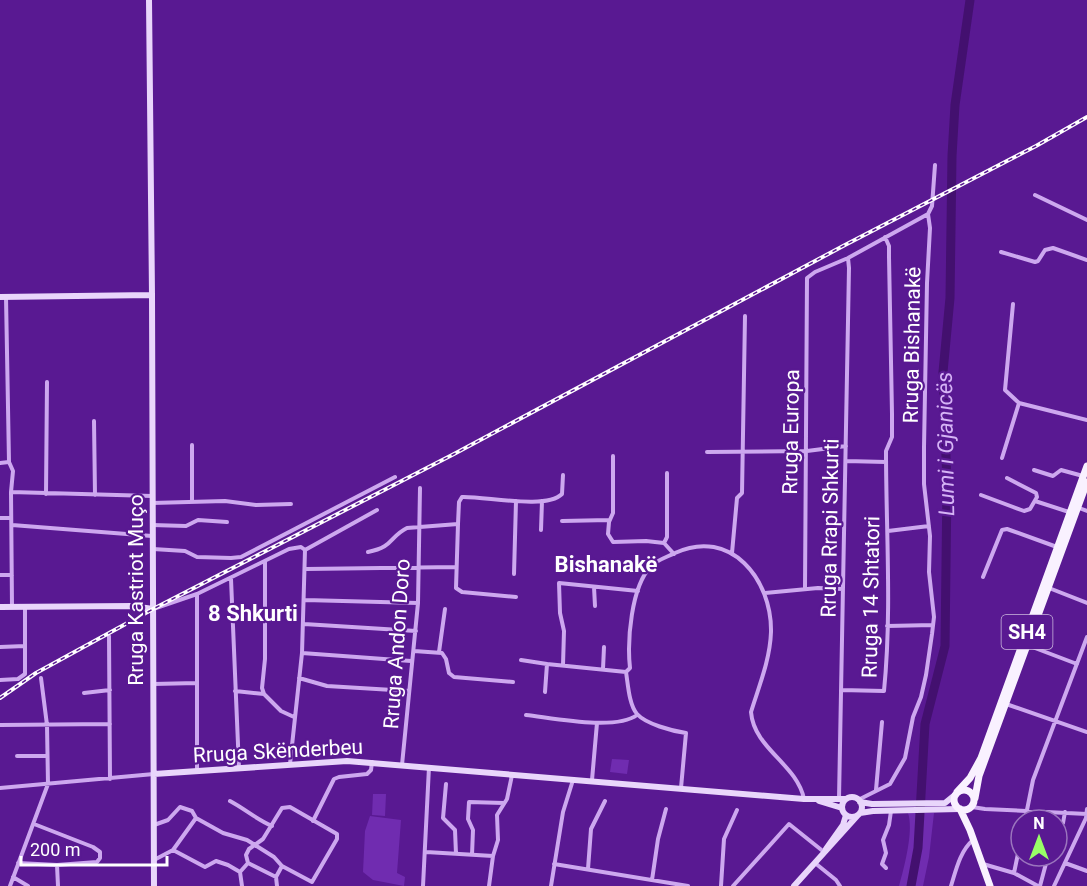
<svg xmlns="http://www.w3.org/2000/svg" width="1087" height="886" font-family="Roboto,sans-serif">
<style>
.green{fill:#702cb0}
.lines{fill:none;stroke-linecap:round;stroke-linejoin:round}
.river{stroke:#43106f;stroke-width:9}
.street{stroke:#cda8ef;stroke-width:4}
.secondary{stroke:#e9d6fb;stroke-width:6}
.primary{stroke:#f9f1ff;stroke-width:7}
.rail-casing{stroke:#fff;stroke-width:4}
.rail{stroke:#591992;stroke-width:1.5;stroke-dasharray:4.5;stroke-linecap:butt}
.labels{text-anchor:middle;stroke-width:4.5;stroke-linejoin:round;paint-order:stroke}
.shield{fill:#591992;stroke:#cdbade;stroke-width:1.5}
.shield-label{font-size:20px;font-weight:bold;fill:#fff}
.street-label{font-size:21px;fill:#fff;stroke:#591992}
.water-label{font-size:22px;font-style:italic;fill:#d6b4f6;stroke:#591992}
.neighbourhood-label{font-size:22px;font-weight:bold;fill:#fff;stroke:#591992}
</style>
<rect width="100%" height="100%" fill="#591992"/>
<!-- green -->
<path class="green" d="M612,759l17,1 -2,14 -17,-2z
M373,794h13l-1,22 -13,-1z
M908,813h26l-5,44 -6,29h-24c5,-18 15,-55 9,-73z
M370,816l31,4 -4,53 8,4 -1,9 -31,-6 -10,-8 2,-41z"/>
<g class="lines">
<!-- river -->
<path class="river" d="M911,886l7,-38 7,-124 20,-78 2,-162 -4,-112 7,-74 2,-142 3,-51 15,-105"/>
<!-- street -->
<path class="street" d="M1035,195l52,25
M1001,252l34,10 3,-1 7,-11 8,-2 34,12
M6,297l3,165
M1013,304l-8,86 14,13 68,17
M94,421l1,74
M192,445v57
M707,452l100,-1 39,-5
M613,456v57l-4,9 -1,12 5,8 33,-1 18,2 3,-6v-64
M1002,458l17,-55
M846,461l40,1
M0,463l9,-1 4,9 -2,21 1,115
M1034,470l19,6 8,-6 22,6
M11,492l141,4
M46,494l1,-112
M981,495l43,16 6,-2 7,-12 -1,-4 -29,-15
M1035,501l34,11
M152,503l73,-2 31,4 35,-1
M1079,508l8,3
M0,518h11
M562,521l47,-1
M458,524l1,-22 3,-5c23,-1 84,13 100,-3l1,-19
M12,525l140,11
M152,525l34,1 12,-6 29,2
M541,530l1,-29
M888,531l41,-5
M664,543l10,11
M153,549l32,2 12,6 34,1 10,-1 154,-80
M368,552c26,-5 21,-15 39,-24l51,-4 -2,64 6,4 54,5
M732,553l5,-55 5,-5 3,-177
M265,561v98l-3,29 2,6 17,17 13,6
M306,569l150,-2
M514,574l2,-73
M0,575h12
M983,577l19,-47 5,-1 50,18
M231,579l8,189
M594,587l1,19
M1049,588l38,15
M805,589l2,-311 8,-6 33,-14 80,-44
M765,593l53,-5 25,1
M197,594v177
M305,600l113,3
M153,609l44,-15 92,-45 12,-2 4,3
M304,624l112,7
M887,626l46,-1
M109,636l1,143
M1027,645l50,19
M0,647l25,-1
M414,651l28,2 4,6 3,14 5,4 59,5
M439,652l6,-43
M302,653l109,8
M521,660l26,4
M563,665l1,-34 -4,-18 -1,-30 79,8
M603,669l1,-22
M299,678l28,8 82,5
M0,680l18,-1 7,-5v-67
M153,684l44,-1
M841,690l43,1c8,-80 2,-160 2,-240l6,-14v-23l-3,-157v-11l-4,-9
M235,691l29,3
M545,692l2,-28 79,8
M84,693l26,-3
M1006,704l81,28
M526,715c27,3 89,16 111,0
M0,725l110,-1
M17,756h30
M290,764l12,-111 3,-103 72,-40
M402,765l16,-162 2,-115
M592,780l5,-57
M446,784l-3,34 12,12 1,24
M0,788l154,-14
M681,788l5,-55c-14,-2 -40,-9 -49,-19 -8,-9 -9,-30 -11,-42l4,-4c-3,-27 1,-81 21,-102 6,-6 16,-9 24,-13 56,-26 97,27 96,79 -1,28 -12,54 -20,80 3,37 46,52 53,87
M876,790l6,-68
M839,799l10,-531 -1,-10
M858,800l32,-16 15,-26 8,-41 8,-20 5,-22 6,-41 2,-17 -5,-45 1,-36 -6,-52v-37l3,-164 3,-55 -2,-14 4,-8 3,-41
M230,801c15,8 26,18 42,25
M972,807l13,2 102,5
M1025,820l8,-40 54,-143
M313,821l21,-42 5,-2 28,-3 4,-4 1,-8
M34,824l59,23 7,5v6l-3,4 -40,3
M154,825l14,-5 12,-13 12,4 4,7
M1057,828l6,-5 2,-11
M173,850l32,17 11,-6 12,4 12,7 2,14
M426,852l67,4
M472,855l1,-25 -5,-11 1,-17 35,1
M154,860l19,-10 23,-32 27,15 24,7 27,17 8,9 30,16
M18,863l39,2 1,21
M248,863l-2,-8 3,-6 14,-10 19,-31 8,-1 47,27v5l-25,43
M815,863l21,17 4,6
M1065,863l22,8
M554,864l134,22
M983,864l31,9 24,13
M886,868l-4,-4 4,-11 -3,-13 6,-15 2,-14
M588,869l3,-40 14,-28
M240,872l8,-9 28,14
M1014,873l7,-34
M13,877l15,9
M276,877l6,-11
M276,877l1,9
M652,880l6,-41 8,-30
M10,886l38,-102 -1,-59 -6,-47
M423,886l6,-119
M489,886l4,-30 5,-16 -1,-25 10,-16 5,-24
M551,886l12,-74 10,-32
M721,886l3,-47 13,-29
M733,886l56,-62 35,28
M951,886c5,-16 9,-35 22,-46
M1040,886l8,-30
M1054,886l32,-68 1,-9"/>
<!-- secondary -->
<path class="secondary" d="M149,0l3,295 2,591
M0,297l152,-2
M0,607l132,-1 21,3
M154,774l193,-13 457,38h42
M842 807a10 10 0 1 1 20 0a10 10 0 1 1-20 0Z
M819,801l23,7
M860,802l12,2 73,-1 11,-9
M860,813l13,-2 86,-2
M826,849l17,-24 3,-10
M794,886l64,-71"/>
<!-- primary -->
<path class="primary" d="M954 800a10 10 0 1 1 20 0a10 10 0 1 1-20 0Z
M957,792l13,-14 11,-20 106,-292
M975,798l4,-22 108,-294
M960,809l10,21 20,56"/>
<!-- rail casing -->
<g class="rail-casing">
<path id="rail" d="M0,698l36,-25 117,-64 301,-155 391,-209 191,-99 51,-29"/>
</g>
<!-- rail -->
<use href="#rail" class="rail"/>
</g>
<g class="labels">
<!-- shield labels -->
<rect class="shield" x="1001.5" y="615" width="51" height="34" rx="4.5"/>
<g class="shield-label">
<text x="1027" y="639">SH4</text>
</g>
<!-- street labels -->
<g class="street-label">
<text transform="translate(912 345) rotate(-89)" y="7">Rruga Bishanakë</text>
<text transform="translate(791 432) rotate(-89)" y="7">Rruga Europa</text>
<text transform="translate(830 528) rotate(-89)" y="7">Rruga Rrapi Shkurti</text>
<text transform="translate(136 590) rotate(-90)" y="7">Rruga Kastriot Muço</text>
<text transform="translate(871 597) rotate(-89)" y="7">Rruga 14 Shtatori</text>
<text transform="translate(397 644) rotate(-86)" y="7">Rruga Andon Doro</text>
<text transform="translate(278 751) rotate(-3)" y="7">Rruga Skënderbeu</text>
</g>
<!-- water labels -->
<g class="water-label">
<text transform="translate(945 444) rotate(-91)" y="8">Lumi i Gjanicës</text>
</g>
<!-- neighbourhood labels -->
<g class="neighbourhood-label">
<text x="606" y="572">Bishanakë</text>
<text x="253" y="621">8 Shkurti</text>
</g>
</g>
<!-- north arrow -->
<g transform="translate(1039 838)"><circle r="28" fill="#591992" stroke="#9b75be" stroke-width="1.5"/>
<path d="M0-4.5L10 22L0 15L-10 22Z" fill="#98ff67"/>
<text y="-9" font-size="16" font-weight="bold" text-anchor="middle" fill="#ffffff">N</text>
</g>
<!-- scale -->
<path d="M21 856v9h146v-9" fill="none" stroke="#ffffff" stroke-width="3"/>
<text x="30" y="856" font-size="18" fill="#ffffff" stroke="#591992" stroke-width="4.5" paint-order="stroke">200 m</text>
</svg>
